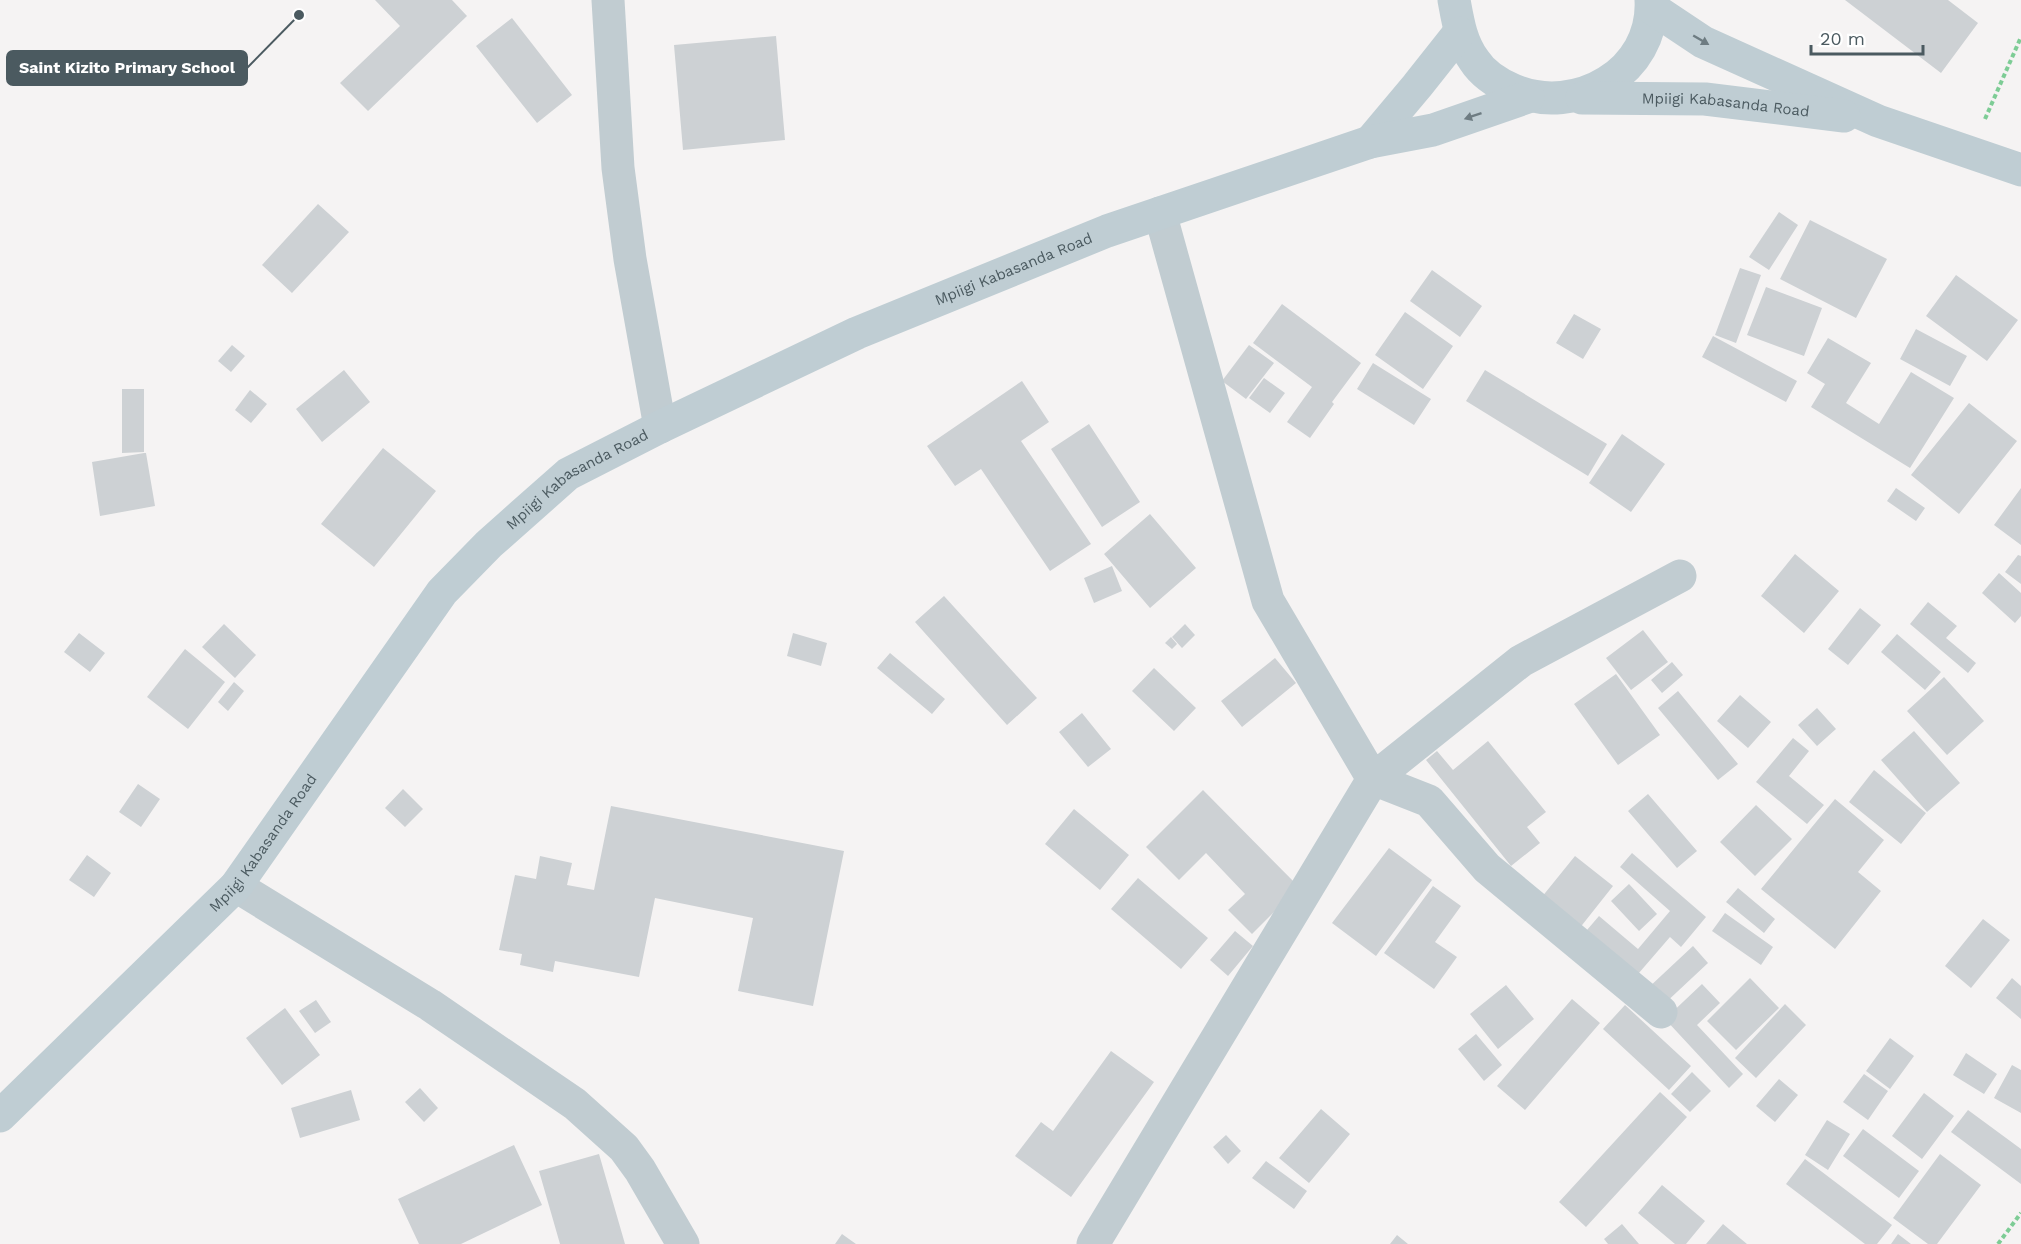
<svg xmlns="http://www.w3.org/2000/svg" width="2021" height="1244" font-family="'Work Sans',sans-serif">
<style>
.building{fill:#cdd1d4}
.lines{fill:none;stroke-linecap:round;stroke-linejoin:round}
.path{stroke:#7dcc95;stroke-width:4;stroke-dasharray:4.5 3;stroke-linecap:butt}
.minor{stroke:#c1ccd1;stroke-width:33}
.secondary{stroke:#bfcdd3;stroke-width:33}
.oneway{fill:#6e7c82}
.labels{text-anchor:middle;stroke-width:5;stroke-linejoin:round;paint-order:stroke}
.street-label{font-size:15px;fill:#4b5a60;stroke:#fff}
.leader{fill:none;stroke:#4b5a60;stroke-width:2}
.callout-dot{fill:#4b5a60;stroke:#fff;stroke-width:2}
.callout{fill:#4b5a60;stroke:#4b5a60;stroke-width:2}
.callout-label{font-size:16px;text-anchor:middle;font-weight:bold;fill:#fff}
</style>
<rect width="100%" height="100%" fill="#f5f3f3"/>
<!-- building -->
<path class="building" d="M375,0h77l15,16 -99,95 -28,-28 60,-57z
M1845,0h103l30,23 -37,50z
M512,18l60,77 -35,28 -61,-77z
M776,36l9,104 -102,10 -9,-105z
M318,204l31,28 -57,61 -30,-28z
M1779,212l19,13 -29,45 -20,-13z
M1810,220l77,39 -31,59 -76,-39z
M1740,268l21,7 -25,68 -21,-8z
M1432,270l50,36 -22,31 -50,-36z
M1956,275l62,45 -31,41 -61,-45z
M1766,287l56,21 -18,48 -57,-21z
M1282,304l79,59 -29,39 2,2 -24,34 -23,-16 25,-35 -59,-44z
M1405,312l48,34 -30,43 -48,-34z
M1574,314l27,15 -18,30 -27,-16z
M1916,329l51,27 -17,30 -50,-27z
M1713,336l84,45 -11,21 -84,-45z
M1828,338l43,25 -25,40 33,21 32,-52 43,26 -44,70 -99,-61 14,-23 -18,-11z
M232,345l13,11 -14,16 -13,-11z
M1249,345l25,18 -28,36 -24,-18z
M1373,363l58,36 -17,26 -57,-36z
M344,370l26,32 -48,40 -26,-33z
M1485,370l122,74 -19,32 -122,-75z
M1264,378l21,15 -15,20 -21,-15z
M1022,381l27,41 -28,19 70,103 -41,27 -69,-102 -26,17 -28,-40z
M122,389h22v63l-22,1z
M250,390l17,14 -16,19 -16,-13z
M1969,403l48,38 -58,73 -48,-39z
M1089,424l51,78 -38,25 -51,-78z
M1622,434l43,30 -34,48 -42,-29z
M383,448l53,43 -62,76 -53,-43z
M144,453h2l9,53 -55,10 -8,-54z
M1896,488l29,20 -9,13 -29,-20z
M2021,488v57l-27,-20z
M1150,514l46,54 -46,40 -46,-54z
M1795,554l44,37 -35,42 -43,-37z
M2018,555l3,1v28l-16,-12z
M1112,566l10,25 -28,12 -10,-25z
M1999,573l22,20v23l-6,7 -33,-30z
M944,596l93,102 -30,27 -92,-103z
M1928,602l29,24 -11,12 30,25 -8,10 -58,-49z
M1860,608l21,17 -33,40 -20,-16z
M224,624l32,31 -21,23 -33,-31z
M1185,624l10,11 -13,13 -10,-11z
M1643,630l25,32 -37,28 -25,-32z
M79,633l26,20 -15,19 -26,-20z
M793,633l34,10 -6,23 -34,-10z
M1897,634l44,38 -16,18 -44,-38z
M1171,637l6,7 -5,5 -7,-6z
M185,649l40,33 -37,47 -41,-32z
M890,653l55,46 -13,15 -55,-46z
M1275,658l21,25 -54,44 -21,-26z
M1672,662l11,13 -21,18 -11,-13z
M1154,668l42,40 -22,23 -42,-40z
M1616,674l44,61 -42,30 -44,-61z
M1944,677l40,44 -37,34 -40,-44z
M234,682l10,9 -16,20 -10,-9z
M1678,691l60,73 -20,16 -60,-72z
M1740,695l31,27 -23,26 -31,-27z
M1817,708l19,21 -19,17 -19,-21z
M1082,713l29,36 -23,18 -29,-35z
M1914,731l46,52 -33,29 -46,-52z
M1793,738l16,13 -20,25 35,29 -17,19 -51,-42z
M1488,741l58,71 -19,15 13,16 -29,23 -85,-106 11,-9 16,19z
M1874,770l52,43 -25,31 -52,-42z
M138,784l22,15 -19,28 -22,-15z
M403,789l20,20 -18,18 -20,-19z
M1203,790l96,97 -47,47 -24,-24 17,-16 -39,-41 -27,27 -33,-33z
M1648,794l49,57 -20,17 -49,-57z
M1835,799l49,41 -26,32 23,19 -46,58 -74,-60z
M1756,805l36,34 -37,37 -35,-34z
M611,806l233,45 -31,155 -75,-15 15,-73 -98,-20 -16,79 -84,-16 -2,11 -33,-7 2,-11 -23,-4 16,-75 21,4 4,-23 32,7 -5,22 27,5z
M1074,809l55,46 -29,35 -55,-46z
M1389,848l43,32 -56,76 -44,-33z
M1632,853l74,64 -25,30 -11,-10 -38,44 -51,-44 18,-21 39,33 32,-38 -50,-44z
M87,855l24,18 -17,24 -25,-17z
M1575,856l38,30 -38,48 -38,-31z
M1138,878l70,60 -27,31 -70,-60z
M1629,884l28,30 -18,17 -28,-30z
M1433,886l28,20 -26,36 22,15 -23,32 -50,-36z
M1738,888l37,31 -11,14 -38,-31z
M1725,913l48,34 -12,18 -49,-34z
M1983,919l27,21 -39,48 -26,-22z
M1235,931l18,15 -25,30 -18,-16z
M1693,946l15,17 -46,43 -15,-17z
M1750,978l29,30 -43,42 -29,-29z
M2012,978l9,8v33l-25,-21z
M1702,984l18,19 -23,22 46,49 -14,14 -64,-69z
M1506,985l28,34 -36,30 -28,-35z
M1572,999l28,24 -75,87 -28,-24z
M316,1000l15,22 -16,11 -16,-22z
M1785,1004l21,21 -50,53 -21,-20z
M1625,1005l66,61 -22,24 -66,-61z
M285,1008l35,47 -38,30 -36,-47z
M1476,1034l26,31 -18,16 -26,-32z
M1890,1038l24,18 -24,33 -24,-18z
M1111,1051l43,31 -83,115 -56,-41 26,-34 12,9z
M1966,1053l31,21 -13,20 -31,-19z
M2012,1065l9,5v43l-27,-15z
M1692,1072l19,19 -21,21 -19,-18z
M1864,1074l24,17 -20,29 -25,-18z
M1779,1079l19,16 -23,27 -19,-16z
M420,1088l18,20 -14,14 -19,-20z
M351,1090l9,30 -60,18 -9,-30z
M1660,1092l27,25 -101,110 -27,-25z
M1924,1093l30,23 -32,43 -30,-23z
M1321,1109l29,25 -41,49 -30,-25z
M1968,1110l53,39v35l-70,-52z
M1827,1120l23,14 -22,36 -23,-15z
M1863,1129l56,42 -20,27 -56,-42z
M1226,1135l15,16 -13,13 -15,-17z
M514,1145l28,60 -81,39h-42l-21,-45z
M599,1154l26,90h-65l-21,-73z
M1940,1154l41,31 -44,59h-9l-35,-26z
M1805,1159l87,66 -15,19h-12l-79,-60z
M1266,1161l41,30 -13,18 -42,-31z
M1662,1185l43,36 -19,23h-11l-37,-31z
M1622,1224l17,20h-31l-4,-5z
M1723,1224l24,20h-41z
M842,1234l14,10h-21z
M1898,1234l13,10h-20z
M1397,1235l11,9h-18z"/>
<g class="lines">
<!-- path -->
<path class="path" d="M1985,119l36,-82
M1998,1244l23,-31"/>
<!-- minor -->
<path class="minor" d="M608,0l10,168 12,91 30,168
M1160,213l108,388 105,178 56,22 58,67 174,144
M236,886l194,119 145,99 49,44 16,22 43,74
M1093,1244l280,-465 148,-118 159,-85"/>
<!-- secondary -->
<g class="secondary">
<path d="M1454,0c4,22 7,42 20,60 9,14 25,24 39,30 63,27 142,-18 138,-90"/>
<path d="M1652,8l51,34 175,79 143,49"/>
<path id="s1" d="M1582,98l123,1 139,17"/>
<path d="M1370,142l47,-56 42,-53"/>
<path id="s2" d="M0,1116l236,-230 206,-294 47,-48 79,-70 92,-47 197,-94 250,-102 263,-89 63,-12 95,-33"/>
</g>
</g>
<!-- one-way arrows -->
<defs><path id="oneway-solid" d="M-6-.8H1V-3.2L6.5 0L1 3.2V.8H-6Z" transform="scale(1.5)"/></defs>
<g class="oneway">
<use href="#oneway-solid" transform="translate(1701 40) rotate(30)"/>
<use href="#oneway-solid" transform="translate(1473 116) rotate(161)"/>
</g>
<g class="labels">
<!-- street labels -->
<g class="street-label">
<text dy="5" stroke="none"><textPath href="#s1" startOffset="144">Mpiigi Kabasanda Road</textPath></text>
<text dy="5" stroke="none"><textPath href="#s2" startOffset="1352">Mpiigi Kabasanda Road</textPath></text>
<text dy="5" stroke="none"><textPath href="#s2" startOffset="866">Mpiigi Kabasanda Road</textPath></text>
<text dy="5" stroke="none"><textPath href="#s2" startOffset="380">Mpiigi Kabasanda Road</textPath></text>
</g>
</g>
<!-- callouts -->
<path class="leader" d="M299 15L247 68"/>
<circle class="callout-dot" cx="299" cy="15" r="6"/>
<rect class="callout" x="7" y="51" width="240" height="34" rx="6"/>
<g class="callout-label">
<text x="127" y="73">Saint Kizito Primary School</text>
</g>
<!-- scale -->
<path d="M1811 45v9h112v-9" fill="none" stroke="#4b5a60" stroke-width="3"/>
<text x="1820" y="45" font-size="18" fill="#4b5a60" stroke="#ffffff" stroke-width="4.5" paint-order="stroke">20 m</text>
</svg>
